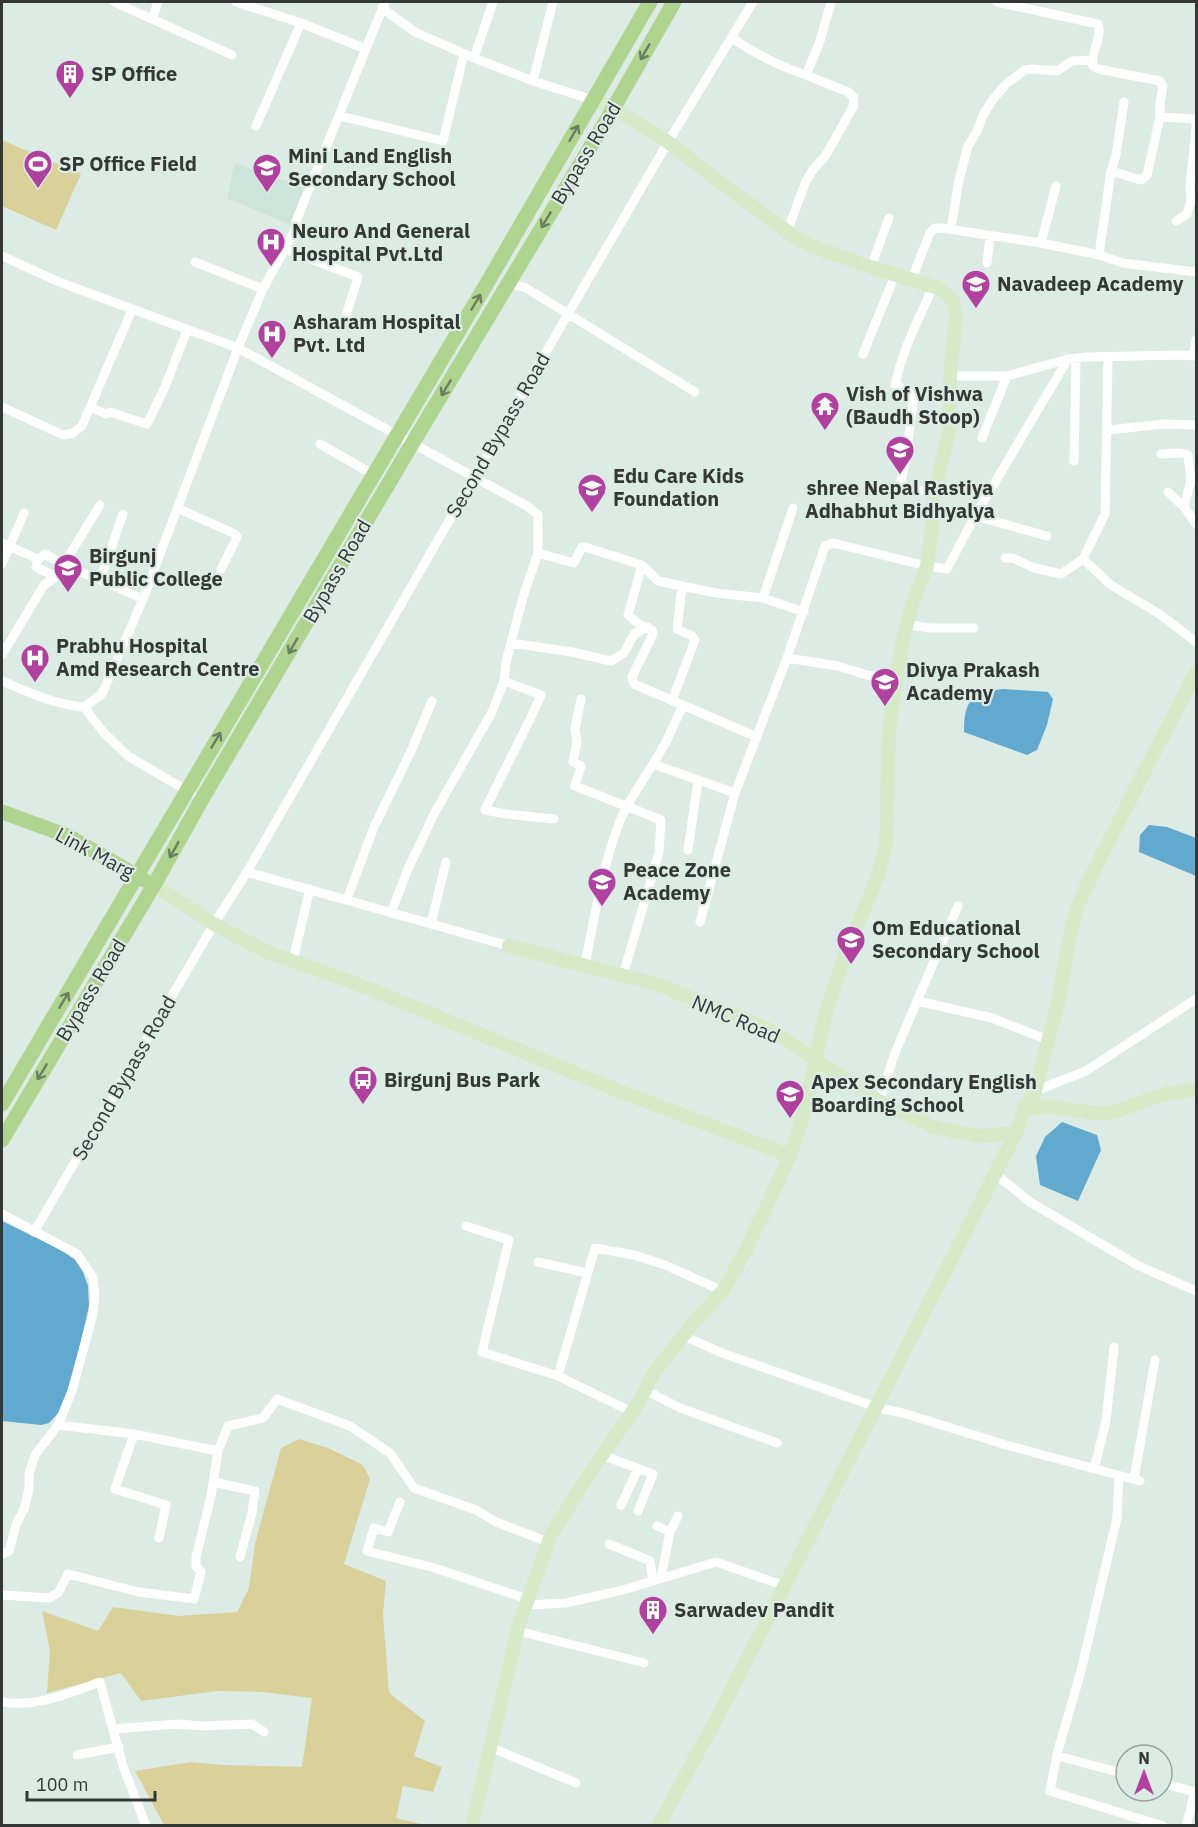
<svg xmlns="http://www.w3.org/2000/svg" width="1198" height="1827" font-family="'IBM Plex Sans',sans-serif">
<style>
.built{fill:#cde4da}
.green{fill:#d9d09a}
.water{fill:#61a9cf}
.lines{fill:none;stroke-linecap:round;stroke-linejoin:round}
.street{stroke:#fff;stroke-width:9}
.secondary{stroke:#d7eac8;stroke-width:14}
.primary{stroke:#afd490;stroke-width:15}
.oneway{stroke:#6b7e5e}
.labels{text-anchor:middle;stroke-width:4.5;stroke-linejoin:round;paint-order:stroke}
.poi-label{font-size:20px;font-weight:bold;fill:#333836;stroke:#ddebe5;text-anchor:start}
.street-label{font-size:20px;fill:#333836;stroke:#ddebe5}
</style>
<rect width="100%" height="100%" fill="#ddebe5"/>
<!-- built -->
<path class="built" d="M235,163l73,25 -15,38 -66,-28z"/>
<!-- green -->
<path class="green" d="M2,140l79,34 -25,56 -54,-24z
M299,1439l29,9 35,17 7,14 -26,85 42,17 -3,33 6,79 36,28 -11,35 28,11 -9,25 -30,-6 -7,32 30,7h-262l-29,-54 56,-9 32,3 79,2 10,-69 -49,-6 -46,-1 -76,10 -20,-28 -74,20 3,-43 -8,-39 56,20 15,-24 66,9 58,-4 12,-24 6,-44 26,-96z"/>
<!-- water -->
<path class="water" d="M1003,689l45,3 5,7 -6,26 -10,25 -10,5 -63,-23c0,-32 8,-40 39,-43z
M1149,825l18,2 29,11v38l-57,-24 1,-17z
M1062,1122l35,13 4,15 -23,51 -38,-16 -4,-29 9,-19z
M2,1221l61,30 12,9 8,12 5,14 1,20 -20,86 -9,19 -11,12 -8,2 -39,-4z"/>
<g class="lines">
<!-- street -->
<path class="street" d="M114,2l118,53
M236,2l65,21 65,26
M997,2l101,22c5,13 -8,28 -5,42l5,3 62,12 3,5 -3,18v13l-13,58 -6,5 -30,-9 5,-16 8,-53
M382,8l33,24 59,26 59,23 60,19
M152,19l6,-17
M732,38c23,16 47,28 74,37l14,-34 11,-39
M474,58l19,-56
M533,81l20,-79
M340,116l103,25 21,-87
M1160,117l36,2v7
M256,126l45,-103
M1176,221l11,-7 4,-14 -1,-15 6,-56
M951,229l8,-49 9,-34 8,-13 8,-20 10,-15 12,-14 19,-14 7,-1 25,2 15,-10 20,-1
M787,232l19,-51 6,-10 14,-16 27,-48 1,-10 -6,-5 -42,-17
M1041,243l15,-57
M285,249l73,28 -13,42
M1099,255l12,-84
M2,256l57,26 179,66 289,158 11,9v38l-15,44 -17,65 -2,19 -12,31 -58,102 -26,55 -17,44
M195,262l68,27
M987,263l3,-27
M871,267l18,-49
M911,281l19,-48 5,-5h6l100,15 58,12 24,8 73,9
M508,283l18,5 169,104
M933,287c-14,31 -31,64 -38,98l13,6 6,5 -8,61 -5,24 4,6 29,6
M863,354l32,-79
M1193,356l3,-16
M1108,357l-3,157 -22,45 28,26 50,30 35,27
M950,376h57l61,-17 20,-2 91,-2 17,1
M2,407l61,28 10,-2 9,-7 50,-116
M90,407l16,7 4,-2 37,12 18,-37 22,-57
M1108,430l56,-6 32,1
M982,438l25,-62
M320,444l54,31
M1161,454l19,-1 8,2 3,25 -7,27
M1074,461l2,-103
M1168,492l16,15 12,17
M177,508l58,26 2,3 -16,32
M123,514l-23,66 43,19
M975,516l72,20
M2,543l36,16
M538,553l36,10 8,-16h3l57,18 16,16 58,12 47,5 41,14
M1005,558h8l21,10 27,6 22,-15
M2,564l22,-51
M642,565l-14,50 11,9 13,6 1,4 -21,43 2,7 123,53
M56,577l-20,-10 2,-8 7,-5 19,11 36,15
M763,598l30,-90
M907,624l22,4h45
M511,643l61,9 39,9 13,-8 10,-19 14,-7
M2,655l42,-70 12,-8 44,-72
M787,658l51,8 29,9 30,4
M2,681c26,11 53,24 82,26l18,-13 41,-95 95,-251 25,-59 32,-59 1,-9 89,-219
M504,681l37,14c-17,39 -38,76 -56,115l21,4 48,5
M581,699l-6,30 2,13 -4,20 8,4 -6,20 86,34 -2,32 -36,123
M672,701l23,-61 -3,-4 -15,-7 5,-42
M84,707l20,26 24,23 63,37
M653,764l13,-22 17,-37
M688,850l10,-69
M247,872l262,74
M347,899l27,-72 38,-78 20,-48
M700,922l35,-129
M431,924l15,-62
M293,960l17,-71
M585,965c9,-45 16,-92 32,-136 8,-23 23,-44 36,-65l82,29 52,-135 38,-112 8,-3 94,23 20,3 28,-53 93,-157
M917,1001l41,-95
M1035,1091l51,-20 110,-72
M879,1101l16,-48 22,-52 75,17 56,22
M994,1173l36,29 107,63 59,26
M2,1214l75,40 16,23 2,18 -2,19 -21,77 -14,34 -23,30 -6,19v15l-5,20 -8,16 -7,26 -7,3
M466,1226l43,14 -27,112 76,24 74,36
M34,1232l180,-308 33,-52 321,-558 100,-172 85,-140
M538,1262l49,11
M684,1336l38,17 154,54 30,7 100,31 134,36
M558,1376l37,-128 39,7 31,10 58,26
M645,1390l35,18 97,35
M58,1425l76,9 84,17 10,-25 35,-8 14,-19 73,27 40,27 24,35 62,22 20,12 52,20
M134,1434l-19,55 51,16 -7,33
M602,1455l51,19 -15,37
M1094,1469l12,-48 8,-74
M1119,1476l-2,42 -37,157 -22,75 -8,41 113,35
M1134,1479l21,-119
M213,1482l42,9 -3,22 -12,44
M400,1502l-12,30 -14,-4 -7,23 68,17 92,31
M621,1505l17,-36
M657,1526l13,6
M609,1544l41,17 3,20
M661,1578l9,-46 8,-16
M2,1595l47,3 9,-5 10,-19 71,18 55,7 7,-27 -5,-6v-9l15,-61 7,-45
M526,1605l40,-2 57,-13 93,-28 69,24
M518,1631l126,32
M2,1702c33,6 67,-9 98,-20l23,84 23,60
M114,1729l63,-5 27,2 48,-2 12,8
M490,1747l86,36
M77,1755l42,-8
M1057,1756l69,18
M1162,1783l33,9 -9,34"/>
<!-- secondary -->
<path class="secondary" d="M154,885l60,39 51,27 100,36 249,102 176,67
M509,946l147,38 84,33 34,15 105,69 55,26 44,9 38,-3 8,-24 24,-3 44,7h19l54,-19 31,-4
M1024,1109l11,-18 23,-88 13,-74 7,-24 23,-49 95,-184
M472,1826l47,-202 32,-89 40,-64 48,-69 15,-29 40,-51 29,-31 23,-41 44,-94 13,-40 23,-104 17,-51 35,-86 8,-31 3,-113 6,-45 9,-51 8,-31 15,-38 5,-38 2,-35 15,-61 1,-56 6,-58 -2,-15 -7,-9 -9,-6 -67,-21 -54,-19 -18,-8 -78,-57 -53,-41 -55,-34 -20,-8
M658,1826l60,-110 298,-583"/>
<!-- primary -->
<path class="primary" d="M2,812l66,24 76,44
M2,1104l488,-826 160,-276
M2,1140l152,-255 48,-86 210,-355 194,-323 68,-119"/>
</g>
<!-- one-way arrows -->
<defs><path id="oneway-shaft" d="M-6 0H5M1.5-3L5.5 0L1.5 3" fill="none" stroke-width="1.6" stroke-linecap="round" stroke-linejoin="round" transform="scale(1.5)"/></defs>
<g class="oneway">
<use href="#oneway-shaft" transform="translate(645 52) rotate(120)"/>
<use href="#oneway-shaft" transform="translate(574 133) rotate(-60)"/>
<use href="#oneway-shaft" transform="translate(546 220) rotate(121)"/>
<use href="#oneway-shaft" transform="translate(476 302) rotate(-59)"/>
<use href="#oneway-shaft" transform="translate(446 388) rotate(121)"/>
<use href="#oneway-shaft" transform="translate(293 646) rotate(120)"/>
<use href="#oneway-shaft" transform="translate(216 740) rotate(-59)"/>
<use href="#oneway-shaft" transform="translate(174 850) rotate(119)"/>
<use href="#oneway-shaft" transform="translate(64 1000) rotate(-59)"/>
<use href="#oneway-shaft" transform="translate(42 1072) rotate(121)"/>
</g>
<!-- icons -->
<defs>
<g id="building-pin" transform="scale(1.5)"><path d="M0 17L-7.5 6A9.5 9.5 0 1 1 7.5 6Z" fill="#b1419f" stroke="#ddebe5"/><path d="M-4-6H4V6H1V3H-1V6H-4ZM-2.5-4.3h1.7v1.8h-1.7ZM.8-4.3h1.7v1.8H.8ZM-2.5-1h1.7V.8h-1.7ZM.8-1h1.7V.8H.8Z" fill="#fff"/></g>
<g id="stadium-pin" transform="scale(1.5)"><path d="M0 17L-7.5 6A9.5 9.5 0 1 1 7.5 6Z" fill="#b1419f" stroke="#ddebe5"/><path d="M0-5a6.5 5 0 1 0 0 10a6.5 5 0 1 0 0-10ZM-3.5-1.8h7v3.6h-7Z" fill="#fff"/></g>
<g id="school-pin" transform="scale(1.5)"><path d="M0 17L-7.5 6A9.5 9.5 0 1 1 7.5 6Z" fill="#b1419f" stroke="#ddebe5"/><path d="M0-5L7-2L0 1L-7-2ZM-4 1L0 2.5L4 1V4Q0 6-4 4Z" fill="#fff"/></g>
<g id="hospital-pin" transform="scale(1.5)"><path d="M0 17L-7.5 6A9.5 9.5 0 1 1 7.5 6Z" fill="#b1419f" stroke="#ddebe5"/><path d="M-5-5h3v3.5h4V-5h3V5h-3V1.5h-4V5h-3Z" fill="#fff"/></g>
<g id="temple-pin" transform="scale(1.5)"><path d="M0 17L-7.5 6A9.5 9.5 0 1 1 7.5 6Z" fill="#b1419f" stroke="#ddebe5"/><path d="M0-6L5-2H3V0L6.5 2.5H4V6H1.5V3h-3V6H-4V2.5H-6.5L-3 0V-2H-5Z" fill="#fff"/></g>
<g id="university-pin" transform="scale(1.5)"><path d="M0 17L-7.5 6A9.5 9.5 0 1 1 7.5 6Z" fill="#b1419f" stroke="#ddebe5"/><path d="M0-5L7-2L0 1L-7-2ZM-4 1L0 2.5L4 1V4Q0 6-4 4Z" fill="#fff"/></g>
<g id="bus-pin" transform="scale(1.5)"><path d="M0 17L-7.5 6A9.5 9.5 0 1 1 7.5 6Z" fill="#b1419f" stroke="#ddebe5"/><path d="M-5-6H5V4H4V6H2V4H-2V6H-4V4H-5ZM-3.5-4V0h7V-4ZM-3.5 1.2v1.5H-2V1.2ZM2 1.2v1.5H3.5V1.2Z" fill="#fff"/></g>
</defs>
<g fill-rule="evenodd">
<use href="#building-pin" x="70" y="74"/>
<use href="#stadium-pin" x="38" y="164"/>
<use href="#school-pin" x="267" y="168"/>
<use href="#hospital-pin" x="271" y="242"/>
<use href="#school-pin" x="976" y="284"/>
<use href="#hospital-pin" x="272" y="334"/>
<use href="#temple-pin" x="825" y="406"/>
<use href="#school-pin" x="900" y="450"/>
<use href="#school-pin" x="592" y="488"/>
<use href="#university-pin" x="68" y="568"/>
<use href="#hospital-pin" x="35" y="658"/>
<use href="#school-pin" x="885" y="682"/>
<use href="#school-pin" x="602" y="882"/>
<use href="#school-pin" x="851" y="940"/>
<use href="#bus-pin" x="363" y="1080"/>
<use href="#school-pin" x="790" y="1094"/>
<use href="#building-pin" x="653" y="1610"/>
</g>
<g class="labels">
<!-- poi labels -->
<g class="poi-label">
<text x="91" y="81">SP Office</text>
<text x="288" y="163">Mini Land English<tspan x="288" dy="23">Secondary School</tspan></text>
<text x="59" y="171">SP Office Field</text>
<text x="292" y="238">Neuro And General<tspan x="292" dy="23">Hospital Pvt.Ltd</tspan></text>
<text x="997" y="291">Navadeep Academy</text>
<text x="293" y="329">Asharam Hospital<tspan x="293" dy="23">Pvt. Ltd</tspan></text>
<text x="846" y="401">Vish of Vishwa<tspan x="846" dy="23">(Baudh Stoop)</tspan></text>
<text x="613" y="483">Edu Care Kids<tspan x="613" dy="23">Foundation</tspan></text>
<text x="900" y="495" text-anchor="middle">shree Nepal Rastiya<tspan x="900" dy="23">Adhabhut Bidhyalya</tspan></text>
<text x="89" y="563">Birgunj<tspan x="89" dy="23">Public College</tspan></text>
<text x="56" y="653">Prabhu Hospital<tspan x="56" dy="23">Amd Research Centre</tspan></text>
<text x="906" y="677">Divya Prakash<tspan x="906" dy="23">Academy</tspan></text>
<text x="623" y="877">Peace Zone<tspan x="623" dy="23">Academy</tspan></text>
<text x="872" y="935">Om Educational<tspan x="872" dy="23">Secondary School</tspan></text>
<text x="384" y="1087">Birgunj Bus Park</text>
<text x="811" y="1089">Apex Secondary English<tspan x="811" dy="23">Boarding School</tspan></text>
<text x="674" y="1617">Sarwadev Pandit</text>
</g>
<!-- street labels -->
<g class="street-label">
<text transform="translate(586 153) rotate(-59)" y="7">Bypass Road</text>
<text transform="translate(498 435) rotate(-60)" y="7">Second Bypass Road</text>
<text transform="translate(337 571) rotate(-60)" y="7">Bypass Road</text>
<text transform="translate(95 853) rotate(28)" y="7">Link Marg</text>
<text transform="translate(91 990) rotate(-59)" y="7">Bypass Road</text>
<text transform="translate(736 1019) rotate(23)" y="7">NMC Road</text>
<text transform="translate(124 1078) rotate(-60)" y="7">Second Bypass Road</text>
</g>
</g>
<!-- border -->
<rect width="1198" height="1827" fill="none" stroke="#333836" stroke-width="6"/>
<!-- north arrow -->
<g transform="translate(1144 1773)"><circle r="28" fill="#ddebe5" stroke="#99a39f" stroke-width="1.5"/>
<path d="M0-4.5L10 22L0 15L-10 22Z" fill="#b1419f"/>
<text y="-9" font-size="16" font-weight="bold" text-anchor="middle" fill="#333836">N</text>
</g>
<!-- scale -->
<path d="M27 1791v9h128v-9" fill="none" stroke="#333836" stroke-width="3"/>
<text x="36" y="1791" font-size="18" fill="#333836" stroke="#ddebe5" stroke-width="4.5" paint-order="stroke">100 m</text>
</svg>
